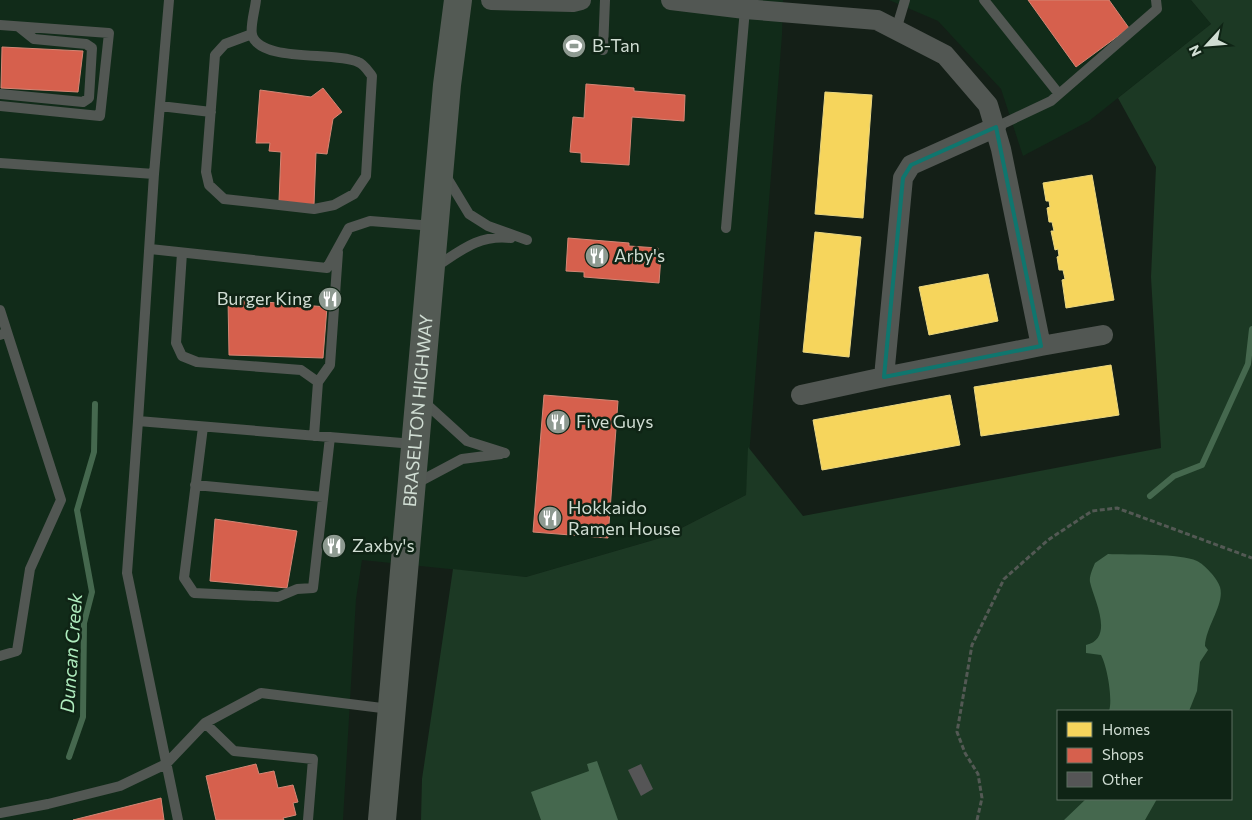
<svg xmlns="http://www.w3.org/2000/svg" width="1252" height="820" font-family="Commissioner,sans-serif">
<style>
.built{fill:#112b19}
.green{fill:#1c3924;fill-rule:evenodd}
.water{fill:#45684e}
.homes{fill:#f6d55c;stroke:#ebd780}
.shops{fill:#d6604d;stroke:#d48675}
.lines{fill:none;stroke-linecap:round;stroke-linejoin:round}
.stream{stroke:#45684e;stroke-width:6}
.building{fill:#555556}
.path{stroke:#535954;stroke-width:3;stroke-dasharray:5 2.5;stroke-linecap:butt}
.lane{stroke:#525753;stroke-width:10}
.street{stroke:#525753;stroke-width:20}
.secondary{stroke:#535a54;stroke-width:28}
.marked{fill:none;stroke:#0f766e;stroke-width:4;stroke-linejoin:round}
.labels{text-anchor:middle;stroke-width:5;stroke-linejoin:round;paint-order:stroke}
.poi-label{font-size:18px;fill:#d0ddd3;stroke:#0f2415;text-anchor:start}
.street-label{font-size:18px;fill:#d0ddd3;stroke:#0f2415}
.water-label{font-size:19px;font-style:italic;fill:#afedbe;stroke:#0f2415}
</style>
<rect width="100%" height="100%" fill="#141f17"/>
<!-- built -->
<path class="built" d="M0,0h783l-1,35 -36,460 -82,42 -138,40 -164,-17 -6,39 -13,221h-343z
M889,0h302l20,24 -122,97 -66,35 -22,-67 -63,-68z"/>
<!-- green -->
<path class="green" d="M1191,0h61v820h-831l1,-41 31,-210 73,8 138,-40 82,-42 2,-48 55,69 358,-68 -10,-171 5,-110 -38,-69 93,-74zM1058,711h173v88h-173z"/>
<!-- water -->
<path class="water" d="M1108,554c21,1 72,-1 89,7 7,3 21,18 23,26 5,17 -14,39 -15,59l3,4 -8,12 -3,29 -8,20h-80c4,-12 -2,-45 -8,-56l-15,-2v-8c29,-7 8,-45 4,-63 -1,-6 3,-14 5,-19z
M597,761l21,59h-77l-10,-28 58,-21 -2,-7z
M1086,799h71l-12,21h-81z"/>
<!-- homes -->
<path class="homes" d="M825,92l47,3 -9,123 -48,-4z
M1092,175l22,125 -48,8 -4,-28 3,-1 -2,-9h-4l-2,-13 2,-1 -1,-7 -3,1 -4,-19h3l-2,-9h-3l-2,-14 3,-1 -1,-6h-3l-3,-18z
M815,232l46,5 -12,120 -46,-5z
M988,274l10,47 -69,14 -10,-48z
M1111,365l8,50 -138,21 -7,-49z
M950,395l10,50 -138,25 -9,-50z"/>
<!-- shops -->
<path class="shops" d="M1028,0h81l20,28 -53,39z
M2,47l81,4 -5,41 -77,-4z
M586,84l48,4v3l51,4 -1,26 -52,-4 -3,48 -48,-3v-9l-11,-1 3,-35 11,1z
M323,88l19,24 -9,7 -6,35 -11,-1 -2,52 -35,-4 2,-49 -12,-1 1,-8h-14l4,-53 51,7z
M568,238l61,5v3l29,2 -1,8h4l-2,27 -75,-6v-5l-18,-1z
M228,299l99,8 -4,51 -94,-3z
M544,395l74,6 -10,137 -75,-6z
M215,519l82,12 -10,57 -77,-7z
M256,764l3,10 15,-3 4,17 15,-3 5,17 -5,1 3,12 -13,3 1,2h-68l-10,-44z
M161,798l3,22h-91z"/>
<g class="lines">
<!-- stream -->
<path class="stream" d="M1150,496l24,-20 28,-11 46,-101 4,-35
M69,757l14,-40 1,-94 8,-31 -15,-82 17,-58 1,-48"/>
</g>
<!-- building -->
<path class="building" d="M641,764l12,25 -12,7 -13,-26z"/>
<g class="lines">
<!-- path -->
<path class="path" d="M977,820l5,-22 -4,-24 -13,-21 -8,-21 15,-87 32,-66 44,-39 44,-29 25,-3 135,50"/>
<!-- lane -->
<path class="lane" d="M984,0l75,94
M0,25l109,8 -9,83 -100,-10
M896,30l9,-30
M252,34l-27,10 -10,11 -9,117 3,13 15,14 90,10 20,-4 20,-11 12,-18 6,-100c-4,-5 -8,-12 -14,-14 -23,-11 -97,1 -106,-27 -2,-9 3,-25 4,-35
M603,50l2,-50
M0,94l83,8 6,-4 3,-50 -6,-4 -52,-5 -15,-12
M160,106l51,6
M996,127l55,-26 106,-92 -1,-9
M0,163l154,11 15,-174
M154,174l-16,247 276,23
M446,176l23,38 19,12 39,14
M726,228l19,-219
M150,249l177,19 22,-40 21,-7 64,5
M182,253l-6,90 6,13 15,6 104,8 17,12 -4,54
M434,268c26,-17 45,-34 77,-30
M0,310l7,22 -7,3
M318,382l12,-17 8,-113
M423,401l44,40 38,12
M138,421l-11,152 51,247
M203,427l-19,151 10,15 84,4 19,-8 16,-1 17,-151
M415,484l47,-25 39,-5
M195,485l128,12
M0,656l17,-5 13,-82 31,-69 -54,-168
M205,723l29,28 79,8 -5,61
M0,813l48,-9 72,-18 46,-22 39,-41 56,-30 129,16"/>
<!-- street -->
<path class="street" d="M491,0l82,2 8,-2
M671,0l74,9 132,11 68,35 43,50 13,44 40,197 -157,31 19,-199 8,-13 85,-38
M1041,346l62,-11
M801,395l83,-18"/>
<!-- secondary -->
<path class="secondary" id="s1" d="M382,820l65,-735 11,-85"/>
</g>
<!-- marked area -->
<path class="marked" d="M996,127l45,219 -157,31 19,-199 8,-13z"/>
<!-- icons -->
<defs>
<g id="stadium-disc" transform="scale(1.25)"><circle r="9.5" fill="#8e9a91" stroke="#0f2415"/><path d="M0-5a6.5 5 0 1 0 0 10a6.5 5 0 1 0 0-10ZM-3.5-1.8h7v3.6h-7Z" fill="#fff"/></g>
<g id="restaurant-disc" transform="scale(1.25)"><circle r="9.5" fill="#8e9a91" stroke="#0f2415"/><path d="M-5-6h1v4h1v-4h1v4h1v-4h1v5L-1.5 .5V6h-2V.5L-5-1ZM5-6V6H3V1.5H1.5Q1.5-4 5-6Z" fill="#fff"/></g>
</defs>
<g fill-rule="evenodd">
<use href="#stadium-disc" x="574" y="46"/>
<use href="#restaurant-disc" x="597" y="256"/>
<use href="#restaurant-disc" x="330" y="299"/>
<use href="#restaurant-disc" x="558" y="422"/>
<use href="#restaurant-disc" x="550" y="518"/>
<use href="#restaurant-disc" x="334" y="546"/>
</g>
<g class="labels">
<!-- poi labels -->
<g class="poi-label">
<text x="592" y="52">B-Tan</text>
<text x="614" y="262">Arby's</text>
<text x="312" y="305" text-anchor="end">Burger King</text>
<text x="576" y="428">Five Guys</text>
<text x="568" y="514">Hokkaido<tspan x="568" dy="21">Ramen House</tspan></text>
<text x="352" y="552">Zaxby's</text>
</g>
<!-- street labels -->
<g class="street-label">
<text dy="6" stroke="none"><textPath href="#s1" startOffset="411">BRASELTON HIGHWAY</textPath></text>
</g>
<!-- water labels -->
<g class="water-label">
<text transform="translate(71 653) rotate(-86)" y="7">Duncan Creek</text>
</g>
</g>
<!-- legend -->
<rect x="1057" y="710" width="175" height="90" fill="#0f2415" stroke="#5c6e61"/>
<rect x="1067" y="722" width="25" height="15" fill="#f6d55c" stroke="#5c6e61"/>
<text x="1102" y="735" font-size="15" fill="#d0ddd3">Homes</text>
<rect x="1067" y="748" width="25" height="15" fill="#d6604d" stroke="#5c6e61"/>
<text x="1102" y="760" font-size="15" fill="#d0ddd3">Shops</text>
<rect x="1067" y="772" width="25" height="15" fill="#555556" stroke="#5c6e61"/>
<text x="1102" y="785" font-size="15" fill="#d0ddd3">Other</text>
<!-- north arrow -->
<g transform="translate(1207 45) rotate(244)" stroke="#0f2415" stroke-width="4" paint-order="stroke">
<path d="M0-4L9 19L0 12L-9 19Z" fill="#d0ddd3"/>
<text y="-8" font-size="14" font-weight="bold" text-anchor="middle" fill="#d0ddd3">N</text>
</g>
</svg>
